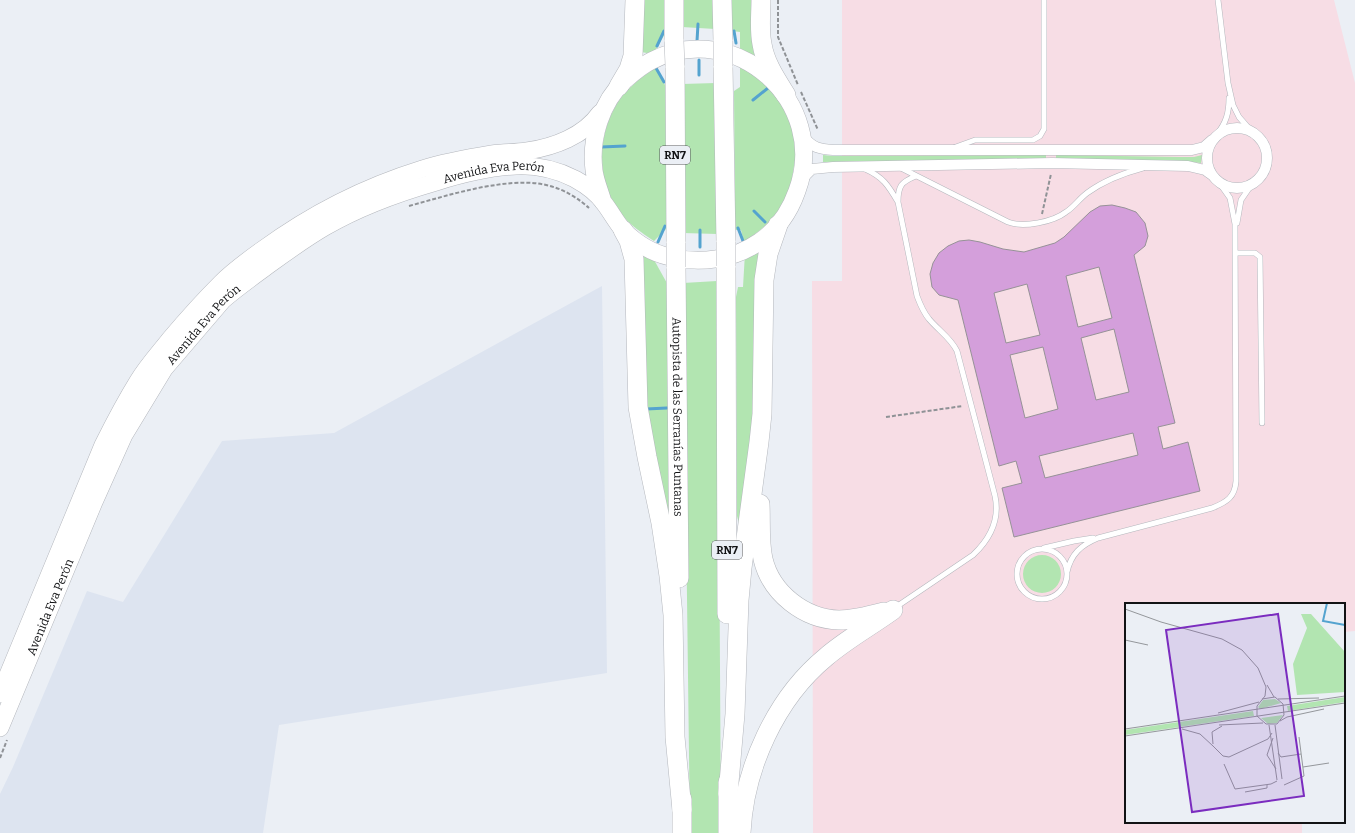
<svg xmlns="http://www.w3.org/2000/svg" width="1355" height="833" font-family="Bitter,serif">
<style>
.built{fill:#dde4f0}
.medical{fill:#f7dde5}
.green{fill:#b2e5b1}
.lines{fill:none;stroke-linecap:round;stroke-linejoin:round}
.stream{stroke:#54a3cf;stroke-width:3}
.building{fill:#d49fdb;stroke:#969297;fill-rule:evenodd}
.lane-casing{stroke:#b4b7bd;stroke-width:6}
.street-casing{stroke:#b4b7bd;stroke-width:11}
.primary-casing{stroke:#b4b7bd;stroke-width:18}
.highway-casing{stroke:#b4b7bd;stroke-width:20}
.path{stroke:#8f9296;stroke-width:2;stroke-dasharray:4 2;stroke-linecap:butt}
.lane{stroke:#fff;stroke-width:5}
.street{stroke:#fff;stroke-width:10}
.primary{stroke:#fff;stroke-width:17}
.highway{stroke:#fff;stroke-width:19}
.highway-bridge-casing{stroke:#b4b7bd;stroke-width:20;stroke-linecap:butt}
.highway-bridge{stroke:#fff;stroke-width:19}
.labels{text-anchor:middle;stroke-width:3;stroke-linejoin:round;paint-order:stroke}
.shield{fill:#ebeff5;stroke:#535558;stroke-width:1}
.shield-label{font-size:11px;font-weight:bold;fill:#121315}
.street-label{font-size:12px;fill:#121315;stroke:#ebeff5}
.inset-river{fill:none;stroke:#54a3cf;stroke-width:2}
.inset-road{fill:none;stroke:#94979b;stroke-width:1}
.view{fill:#7b2cbf;fill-opacity:0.15;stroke:#7b2cbf;stroke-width:2}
.inset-edge{fill:none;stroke:#121315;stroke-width:2}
</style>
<rect width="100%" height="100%" fill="#ebeff5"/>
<!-- built -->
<path class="built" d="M602,286l5,387 -328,52 -16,108h-263v-39l13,-27 74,-176 36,11 99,-161 112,-8z"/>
<!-- medical -->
<path class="medical" d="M842,0h492l21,83v548l-11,1v-28h-218v218h176v11h-489l-1,-552h30z"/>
<!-- green -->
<path class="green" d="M641,0h27l-2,32 -11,19 -8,2 -6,-1z
M681,0h34v29l-33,-2z
M732,0h27l9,68 -28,-15v-21l-8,-1z
M740,66l23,14 23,29 11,38 -6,38 -8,20 -11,15 -13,11 -15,11 -3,-12h-6l-1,-139 6,-4z
M655,68l13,22 -1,138 -13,13c-12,-8 -24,-16 -33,-27 -24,-29 -24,-74 -7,-105 9,-18 25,-30 41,-41z
M716,83l1,151 -34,-1 -1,-149z
M823,155l10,1 213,-1v4l-223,3z
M1056,155l125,2h13l8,-2 -1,8 -21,-2 -124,-2z
M767,239l-8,112 -18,180 -4,-15 -1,-219 2,-10h5l2,-34z
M639,256l14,2 15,27 4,232 -7,-3 -18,-112z
M717,281l2,220 2,332h-31l-7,-550z
M1023 574a19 19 0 1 1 38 0a19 19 0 1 1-38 0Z"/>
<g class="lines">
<!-- stream -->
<path class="stream" d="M734,31l2,12
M697,41l1,-17
M657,46l7,-15
M699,60v15
M656,68l8,14
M753,100l15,-12
M601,147l24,-1
M754,211l11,11
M738,228l5,13
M658,242l7,-16
M700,247v-17
M646,409l21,-1"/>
</g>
<!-- building -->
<path class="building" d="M1112,205l13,3 11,4 9,11 3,13 -3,10 -11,9 41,168 -17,4 5,22 25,-7 12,49 -186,46 -12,-49 20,-5 -6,-22 -17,5 -41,-166 -19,-5 -7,-8 -2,-13 3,-11 6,-10 9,-7 11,-5 10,-1 11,2 23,7 21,3 31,-9 9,-6 26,-25 10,-6zM1099,267l13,51 -34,9 -12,-51zM1027,284l13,51 -34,8 -12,-50zM1114,329l15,63 -33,8 -15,-62zM1043,347l15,62 -33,9 -15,-63zM1133,433l5,22 -93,23 -6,-22z"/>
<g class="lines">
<!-- lane casing -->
<g class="lane-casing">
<path id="lane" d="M1218,0l10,83 5,22 6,12 13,15
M1217,134c9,-11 12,-21 12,-36
M953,148l22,-8h58l7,-4 4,-7v-129
M901,168l107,54c15,6 45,0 58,-10 8,-5 13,-13 21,-19 15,-11 37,-20 56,-25
M865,169c18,8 23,16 33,33
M1237,223l4,-23 11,-16
M1236,253h19l5,4 2,166
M1044,548l30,-7 19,-3
M1017 574a25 25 0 1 1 50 0a25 25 0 1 1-50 0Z
M1067,572c4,-18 14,-27 31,-34l114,-30c15,-6 23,-11 24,-27l-1,-257 -5,-26 -12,-17
M896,607l77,-52c17,-16 27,-36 22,-59l-38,-145c-6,-13 -19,-21 -28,-32 -6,-7 -9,-15 -12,-23l-19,-94c0,-16 3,-20 18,-26"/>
</g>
<!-- street casing -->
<g class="street-casing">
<path id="street" d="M1207 158a30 30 0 1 1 60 0a30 30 0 1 1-60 0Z
M803,136c10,12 16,13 30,14h359l12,-3 8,-7
M802,179l10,-10 21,-2 219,-4 136,3 17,4 7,5"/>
</g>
<!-- primary casing -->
<g class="primary-casing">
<g id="primary">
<path d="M0,694l103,-249c11,-22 22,-43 35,-64 9,-15 21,-28 32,-42 16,-19 33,-38 51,-56 12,-12 27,-23 41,-33 49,-36 102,-63 160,-81 23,-7 46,-11 70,-15 12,-2 23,-1 35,-3 27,-4 57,-15 73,-38"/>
<path id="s1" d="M0,728l94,-226 30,-67 40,-66 59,-69c15,-13 31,-24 47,-36 18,-13 36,-26 55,-37 34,-20 73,-34 111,-45 26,-8 53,-15 80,-16 20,-1 41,4 59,13 11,6 22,14 29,24 7,9 12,19 19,27 13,13 29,23 47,27 30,7 63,3 89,-15 18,-12 31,-31 38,-51 33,-89 -62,-174 -146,-130 -10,5 -18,12 -26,19 -24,22 -35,59 -31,90 1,10 6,21 9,32"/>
</g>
</g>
<!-- highway casing -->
<g class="highway-casing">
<g id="highway">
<path d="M674,0v41"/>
<path d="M722,0l1,41"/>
<path d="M761,0c0,15 -2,30 1,44 3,19 14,35 24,51"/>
<path d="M675,66l1,177"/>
<path d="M723,66l3,176"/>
<path d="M619,86l10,-17 4,-13 2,-56"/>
<path d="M623,230l6,11 5,18 4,148 9,50 14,66 8,53 4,39 2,122 7,73"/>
<path d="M726,266l1,348"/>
<path id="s2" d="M676,267l3,311"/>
<path d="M760,504c1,18 -1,37 3,55 8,34 41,60 76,61 15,0 30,-4 45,-8"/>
<path d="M728,782v51"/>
<path d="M728,794l7,-80 4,-114 3,-32 17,-126 3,-28 2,-134 4,-26 10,-29"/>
<path d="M682,799v34"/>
<path d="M741,833c3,-65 35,-135 85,-176 21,-18 45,-31 67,-47"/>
</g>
</g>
<!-- path -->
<path class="path" d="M778,0v37l20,48
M801,92l17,38
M409,206c25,-7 49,-14 74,-19 41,-7 72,-9 106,21
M1042,214l9,-40
M886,417l77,-11
M0,758l7,-18"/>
<!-- lane -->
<use href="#lane" class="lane"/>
<!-- street -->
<use href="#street" class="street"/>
<!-- primary -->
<use href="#primary" class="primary"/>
<!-- highway -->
<use href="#highway" class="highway"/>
<!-- highway-bridge casing -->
<g class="highway-bridge-casing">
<path id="highway-bridge" d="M674,41l1,25
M723,41v25
M726,242v24
M676,267v-24"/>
</g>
<!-- highway-bridge -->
<use href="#highway-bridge" class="highway-bridge"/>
</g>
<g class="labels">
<!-- shield labels -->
<g class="shield">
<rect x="660" y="146" width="30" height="18" rx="3"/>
<rect x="712" y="541" width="30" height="18" rx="3"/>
</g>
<g class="shield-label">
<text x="675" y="159">RN7</text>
<text x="727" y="554">RN7</text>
</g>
<!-- street labels -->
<g class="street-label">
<text dy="4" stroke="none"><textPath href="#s1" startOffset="791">Avenida Eva Perón</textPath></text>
<text dy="4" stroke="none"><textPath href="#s1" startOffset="455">Avenida Eva Perón</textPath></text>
<text dy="4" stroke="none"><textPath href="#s2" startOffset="150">Autopista de las Serranías Puntanas</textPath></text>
<text dy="4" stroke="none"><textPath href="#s1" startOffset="131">Avenida Eva Perón</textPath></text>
</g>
</g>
<!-- overview -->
<g transform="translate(1125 603)">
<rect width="220" height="220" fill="#ebeff5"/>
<path d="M176,11h10l34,38v40l-48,3 -4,-31 14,-36zM220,94v5l-57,9 -1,-5zM150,96l6,4 -21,6 -2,-2 5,-7zM128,108l1,5 -129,19v-5zM158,112l-6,8 -9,1 -7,-6z" fill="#b2e5b1"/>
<path class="inset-river" d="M202,0l-4,18 22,4"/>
<path class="inset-road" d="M0,6l36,13 61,17 20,11 16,18 8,19 -1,9 -8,10v10l9,8h11l7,-9 -1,-11 -8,-7 -13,2M0,37l23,5M142,82l7,12M153,96l41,-1M93,110l41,-11M155,118l7,-4 37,-8M94,122l44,-2M144,122l8,55M150,122l7,54M0,126l220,-33M57,126l18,5 13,12M0,133l220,-33M148,135l-6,17 9,14M88,141l-1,-12 10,-6M88,143l10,10 6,1 39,-18 4,-6M153,150l3,4 20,-3M99,161l11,25 36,-5 6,-3M178,164l26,-4M159,182l20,-9 -5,-39M120,189l22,-4v-3"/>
<path class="view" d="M153,11l26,182 -112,16 -26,-182z"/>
<rect width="220" height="220" class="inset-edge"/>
</g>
</svg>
